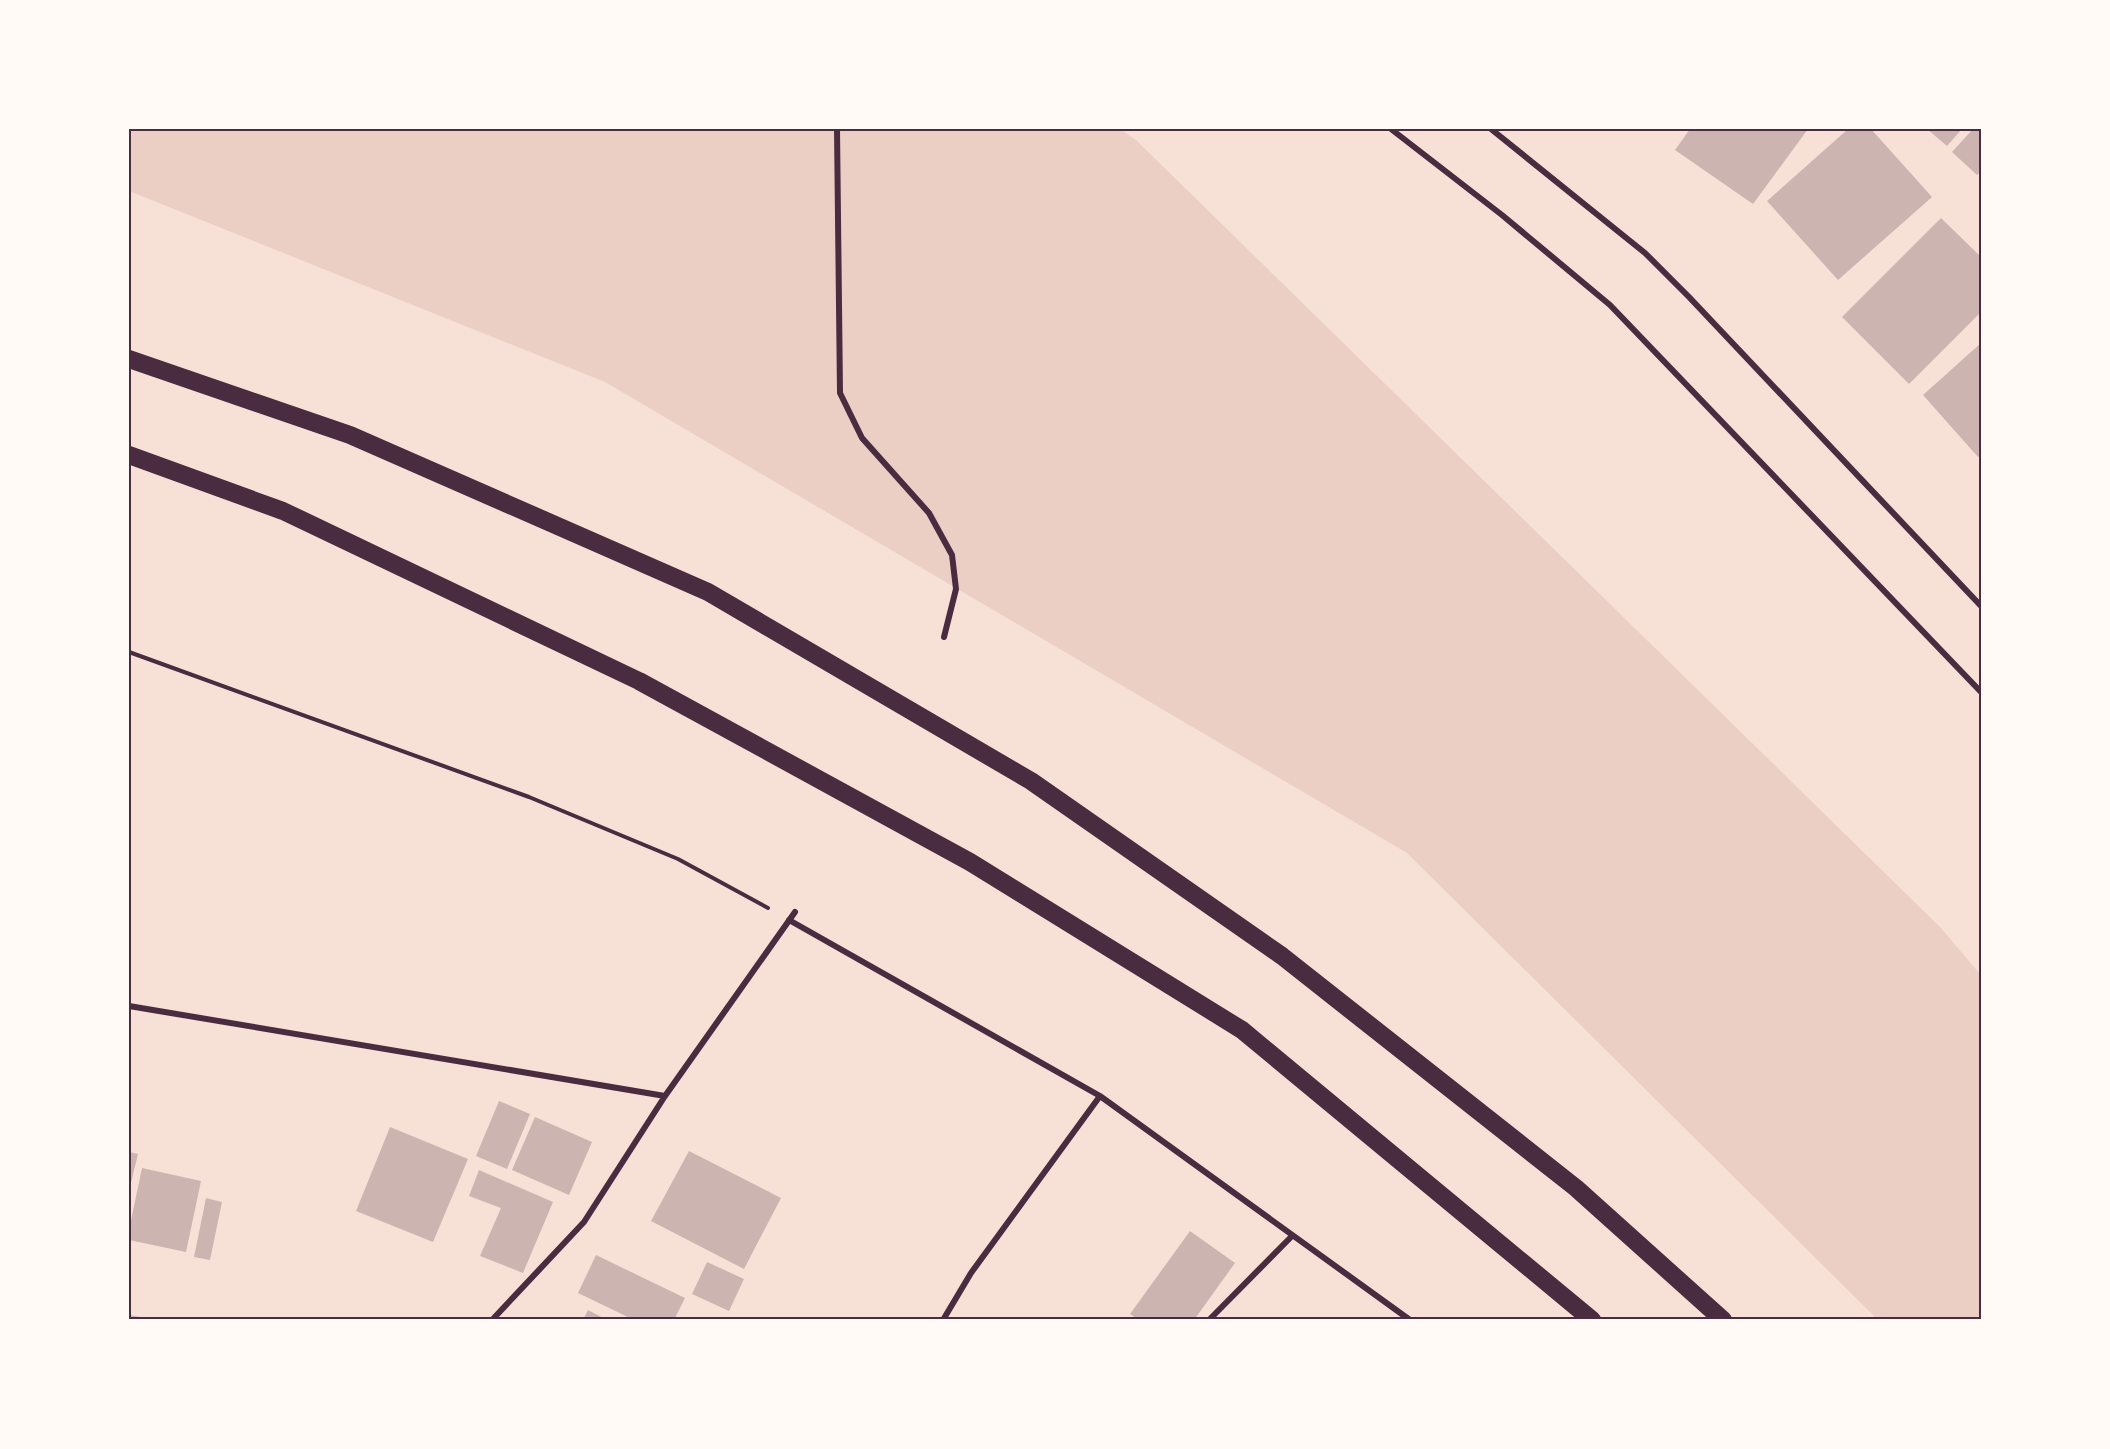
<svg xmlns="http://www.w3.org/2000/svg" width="2110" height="1449" font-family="Arial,sans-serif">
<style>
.green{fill:#ebcfc5}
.building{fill:#ccb4b1}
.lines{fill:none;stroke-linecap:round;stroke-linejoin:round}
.path{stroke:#4a2c40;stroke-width:4}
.minor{stroke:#4a2c40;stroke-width:6}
.motorway{stroke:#4a2c40;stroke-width:18}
.neatline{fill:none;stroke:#4a2c40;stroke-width:2}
</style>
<rect width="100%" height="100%" fill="#f7e1d7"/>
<!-- green -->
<path class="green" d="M129,129h991l16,11 804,787 41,48v345h-103l-471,-467 -802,-471 -476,-191z"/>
<!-- building -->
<path class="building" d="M1690,129h118l-55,75 -78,-54z
M1848,129h23l61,68 -94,83 -71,-79z
M1927,129h35l-15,17z
M1973,129h8v42l-4,4 -25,-23z
M1941,218l40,39v55l-72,72 -67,-67z
M1981,343v111l-3,3 -55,-62z
M499,1101l31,13 -23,55 -31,-13z
M535,1117l57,25 -23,53 -57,-25z
M390,1127l78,32 -35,83 -77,-31z
M689,1151l92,47 -37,71 -93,-48z
M129,1152l9,2 -8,33h-1z
M142,1168l59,13 -15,71 -57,-12v-10z
M479,1170l74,32 -30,71 -43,-17 21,-48 -32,-12z
M206,1198l16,4 -12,58 -16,-3z
M1190,1231l45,32 -41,57h-55l-9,-6z
M596,1255l89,43 -11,22h-40l-56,-27z
M707,1262l37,17 -15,32 -37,-17z
M588,1310l19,10h-24z
M129,1315l23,4v1h-23z"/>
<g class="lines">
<!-- path -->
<path class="path" d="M129,652l400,145 149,62 90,49"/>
<!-- minor -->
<path class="minor" d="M837,129l3,264 22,45 67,75 23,42 4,34 -12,48
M1391,129l111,86 108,90 371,387
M1491,129l154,124 44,44 292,309
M789,920l311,176 310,224
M129,1006l536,90
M492,1320l92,-98 81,-126 130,-184
M943,1320l28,-47 129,-177
M1209,1320l83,-84"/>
<!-- motorway -->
<path class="motorway" d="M129,359l221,76 358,157 323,189 251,175 294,232 147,132
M129,455l154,56 356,170 331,181 272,168 350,290"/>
</g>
<!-- border -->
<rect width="2110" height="1449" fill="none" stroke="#fffaf5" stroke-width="261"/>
<rect x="130" y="130" width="1850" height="1188" class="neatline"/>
</svg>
